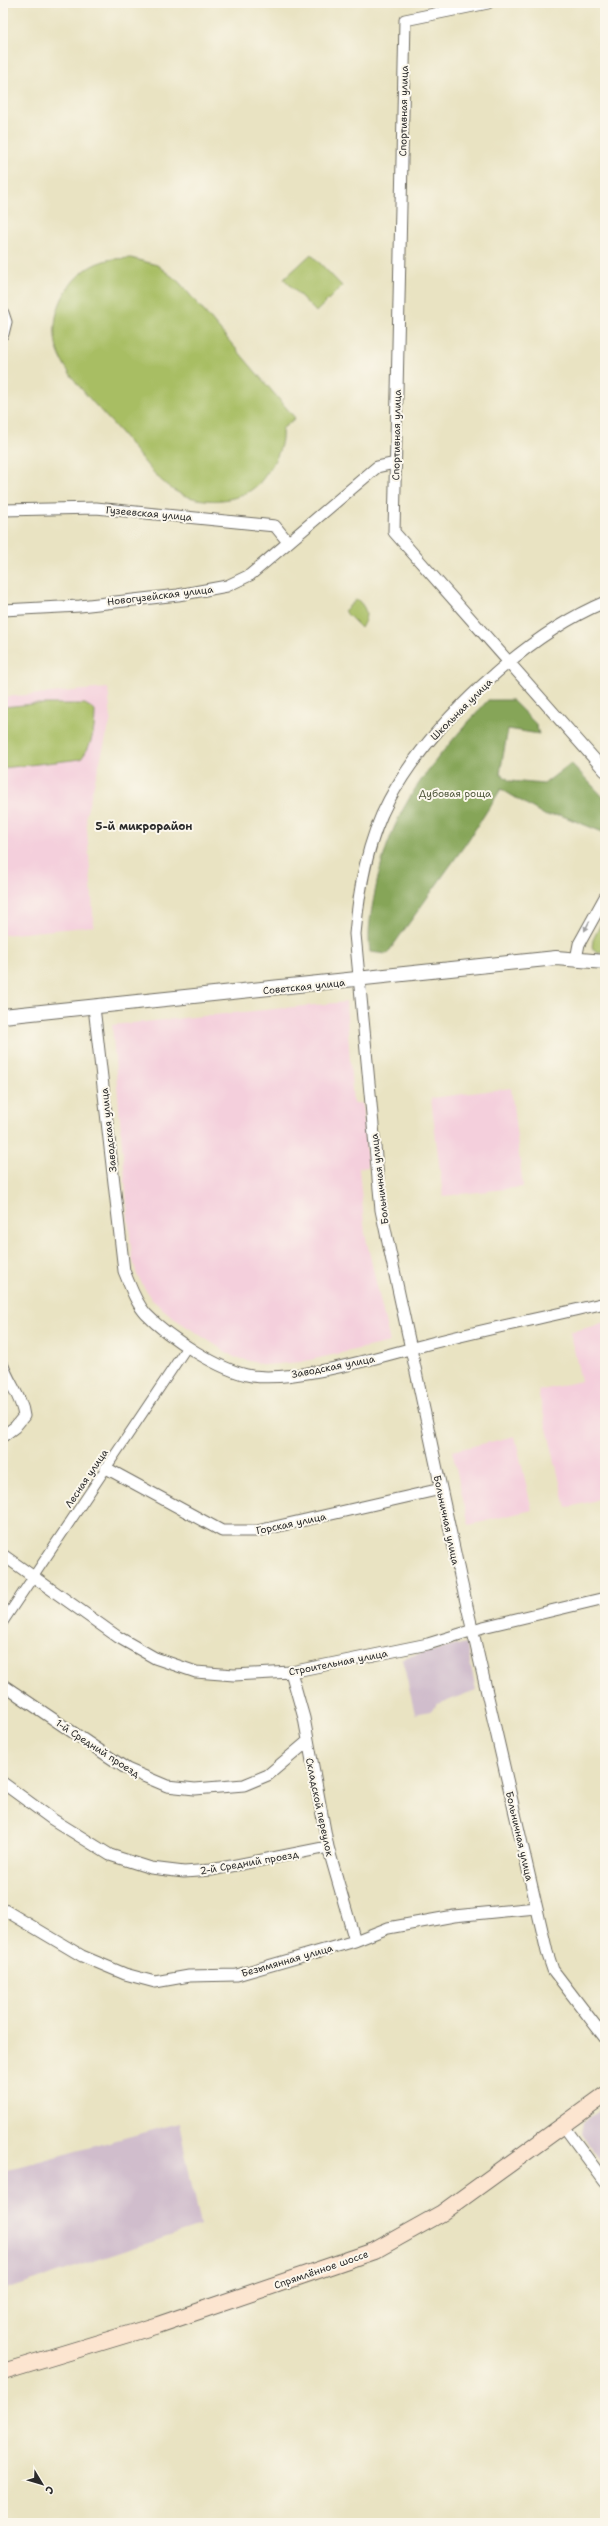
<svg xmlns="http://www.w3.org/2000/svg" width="608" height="2526" font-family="'Shantell Sans',sans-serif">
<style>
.built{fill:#f4cfdc}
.industrial{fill:#d0bdcc}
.green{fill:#a8be63;stroke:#6a7447}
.forest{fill:#86a559;stroke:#586842}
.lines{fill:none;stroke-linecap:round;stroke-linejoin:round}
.pedestrian-casing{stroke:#6e6b60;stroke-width:11}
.minor-casing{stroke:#6e6b60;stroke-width:13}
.tertiary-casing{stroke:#6e6b60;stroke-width:16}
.secondary-casing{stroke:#6e6b60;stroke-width:18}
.pedestrian{stroke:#fff;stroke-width:9}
.minor{stroke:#fff;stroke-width:11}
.tertiary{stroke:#fff;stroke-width:14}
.secondary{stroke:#fce5d0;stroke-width:16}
.oneway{fill:#a0a0a0}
.labels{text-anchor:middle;stroke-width:4;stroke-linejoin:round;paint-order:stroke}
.street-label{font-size:10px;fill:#2b2b2b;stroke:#fbf7ec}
.park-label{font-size:10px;fill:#50573c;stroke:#fbf7ec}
.neighbourhood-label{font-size:11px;font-weight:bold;fill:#2b2b2b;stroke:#fbf7ec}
</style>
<rect width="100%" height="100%" fill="#fbf7ec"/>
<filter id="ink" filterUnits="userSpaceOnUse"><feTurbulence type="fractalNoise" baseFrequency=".025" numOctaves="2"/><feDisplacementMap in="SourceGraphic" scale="8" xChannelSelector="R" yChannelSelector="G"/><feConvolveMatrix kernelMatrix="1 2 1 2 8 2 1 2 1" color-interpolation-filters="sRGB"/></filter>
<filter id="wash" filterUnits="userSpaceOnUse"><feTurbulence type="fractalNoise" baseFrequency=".012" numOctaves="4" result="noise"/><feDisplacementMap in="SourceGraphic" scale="16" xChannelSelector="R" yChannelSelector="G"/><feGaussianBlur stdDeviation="0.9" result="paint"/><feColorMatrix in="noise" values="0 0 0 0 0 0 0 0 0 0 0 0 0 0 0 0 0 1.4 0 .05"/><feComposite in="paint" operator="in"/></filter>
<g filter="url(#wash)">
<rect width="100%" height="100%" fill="#e9e3c2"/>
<!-- built -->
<path class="built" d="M108,688l3,31 -25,96 8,111 -91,9v-238z
M346,1002l7,102 9,-1 6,64 -9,1 6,66 25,108 -89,20 -36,3 -31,-8 -59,-38 -24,-20 -14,-24 -5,-18 -4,-40 -16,-192z
M511,1088l12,99 -80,9 -12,-98z
M605,1323v175l-39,10 -28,-117 43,-10 -11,-49z
M515,1436l17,74 -63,15 -17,-74z"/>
<!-- industrial -->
<path class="industrial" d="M466,1643l10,47 -38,14 -8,7 -15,3 -13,-56z
M605,2107v60l-24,-33 2,-12z
M179,2123l21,103 -197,65v-120z"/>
<!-- green -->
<path class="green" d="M311,254l31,32 -26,26 -32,-33z
M131,258l26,7 22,17 116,136 -13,11c2,20 -9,36 -20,51 -18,23 -56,25 -81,14 -22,-9 -44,-42 -59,-60 -20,-23 -54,-54 -64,-83 -12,-35 10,-80 46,-90 8,-3 18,-2 27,-3z
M357,599c10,10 12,16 4,29l-17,-17z
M33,704h52l10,6c0,18 -2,34 -14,49l-78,9v-61z
M605,915v36l-7,1 -6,-4 1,-8z"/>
<!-- forest -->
<path class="forest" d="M488,700h24l24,24 3,10 -31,-5 -8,44 10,8 34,3 27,-21 34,36v34l-45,-18 -14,1 -45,-27 -34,53 -80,112 -17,-2c-3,-21 1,-39 5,-60 16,-87 56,-128 113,-192z"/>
</g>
<g filter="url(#ink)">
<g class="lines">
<!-- pedestrian casing -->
<g class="pedestrian-casing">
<path id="pedestrian" d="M3,1622l184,-275"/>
</g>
<!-- minor casing -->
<g class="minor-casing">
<path id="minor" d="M488,3l-83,17 -11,512 211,239
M3,313l3,9 -3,12
M3,510l93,-2 179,18 13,16
M605,602c-79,33 -175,122 -216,198 -22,41 -30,89 -34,134l26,276 79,366 87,376 6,18 52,68
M3,610l77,-4 98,-11 49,-9 23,-11 127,-108 18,-4
M576,959l3,-15 26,-47
M94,1007l30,264c6,14 11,31 22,43 22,23 74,57 106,62 47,6 129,-20 176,-32 58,-15 118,-27 177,-41
M3,1366c6,17 19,32 21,50l-9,11 -12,9
M106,1468l116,63h35l184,-42
M3,1555l115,82 37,21 41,14 38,3 57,-3 137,-28 55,-17 122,-29
M291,1672l13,46 24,129 27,94
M3,1685l124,84 40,17 28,3 49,-4 24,-10 39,-33
M3,1783l49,36 58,36 41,13 33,4 27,-2 117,-23
M3,1909l79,47 43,18 30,8 34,-6 48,-1 118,-34 33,-13 66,-12 82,-8
M563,2125l42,57"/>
</g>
<!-- tertiary casing -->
<g class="tertiary-casing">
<path id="tertiary" d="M3,1016l553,-58 49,4"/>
</g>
<!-- secondary casing -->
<g class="secondary-casing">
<path id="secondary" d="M3,2372l155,-47 216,-74 68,-38 163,-118"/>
</g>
<!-- pedestrian -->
<use href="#pedestrian" class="pedestrian"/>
<!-- minor -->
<use href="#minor" class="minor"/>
<!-- tertiary -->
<use href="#tertiary" class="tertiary"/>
<!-- secondary -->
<use href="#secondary" class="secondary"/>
</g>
<!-- one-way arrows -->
<defs><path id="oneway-solid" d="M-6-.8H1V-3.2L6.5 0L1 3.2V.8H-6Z"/></defs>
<use class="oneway" href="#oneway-solid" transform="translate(587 926) rotate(117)"/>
</g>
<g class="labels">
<!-- street labels -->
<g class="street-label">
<text transform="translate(403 111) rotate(-89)" y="4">Спортивная улица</text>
<text transform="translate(396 435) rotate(-89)" y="4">Спортивная улица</text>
<text transform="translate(149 513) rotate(5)" y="4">Гузеевская улица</text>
<text transform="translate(160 595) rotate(-7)" y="4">Новогузейская улица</text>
<text transform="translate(461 709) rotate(-45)" y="4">Школьная улица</text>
<text transform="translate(304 986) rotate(-6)" y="4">Советская улица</text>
<text transform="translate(108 1130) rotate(-96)" y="4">Заводская улица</text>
<text transform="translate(379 1179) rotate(-97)" y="4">Больничная улица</text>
<text transform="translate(333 1366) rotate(-11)" y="4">Заводская улица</text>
<text transform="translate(86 1478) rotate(-56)" y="4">Лесная улица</text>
<text transform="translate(447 1520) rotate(78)" y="4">Больничная улица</text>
<text transform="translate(291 1523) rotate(-12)" y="4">Горская улица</text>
<text transform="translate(338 1662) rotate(-11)" y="4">Строительная улица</text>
<text transform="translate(98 1748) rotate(33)" y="4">1-й Средний проезд</text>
<text transform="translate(320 1807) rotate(78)" y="4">Складской переулок</text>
<text transform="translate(520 1836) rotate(77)" y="4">Больничная улица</text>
<text transform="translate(249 1862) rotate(-10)" y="4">2-й Средний проезд</text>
<text transform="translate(287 1960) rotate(-16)" y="4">Безымянная улица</text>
<text transform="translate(321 2269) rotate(-19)" y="4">Спрямлённое шоссе</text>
</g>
<!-- park labels -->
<g class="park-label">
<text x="455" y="797">Дубовая роща</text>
</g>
<!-- neighbourhood labels -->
<g class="neighbourhood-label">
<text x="144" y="830">5-й микрорайон</text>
</g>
</g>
<!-- margin -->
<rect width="608" height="2526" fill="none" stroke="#fbf7ec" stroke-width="16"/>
<!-- north arrow -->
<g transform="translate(42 2484) rotate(128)" stroke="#fbf7ec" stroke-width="3" paint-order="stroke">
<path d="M0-3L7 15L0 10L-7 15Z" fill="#2b2b2b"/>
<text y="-6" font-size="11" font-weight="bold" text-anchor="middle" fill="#2b2b2b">С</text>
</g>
</svg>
